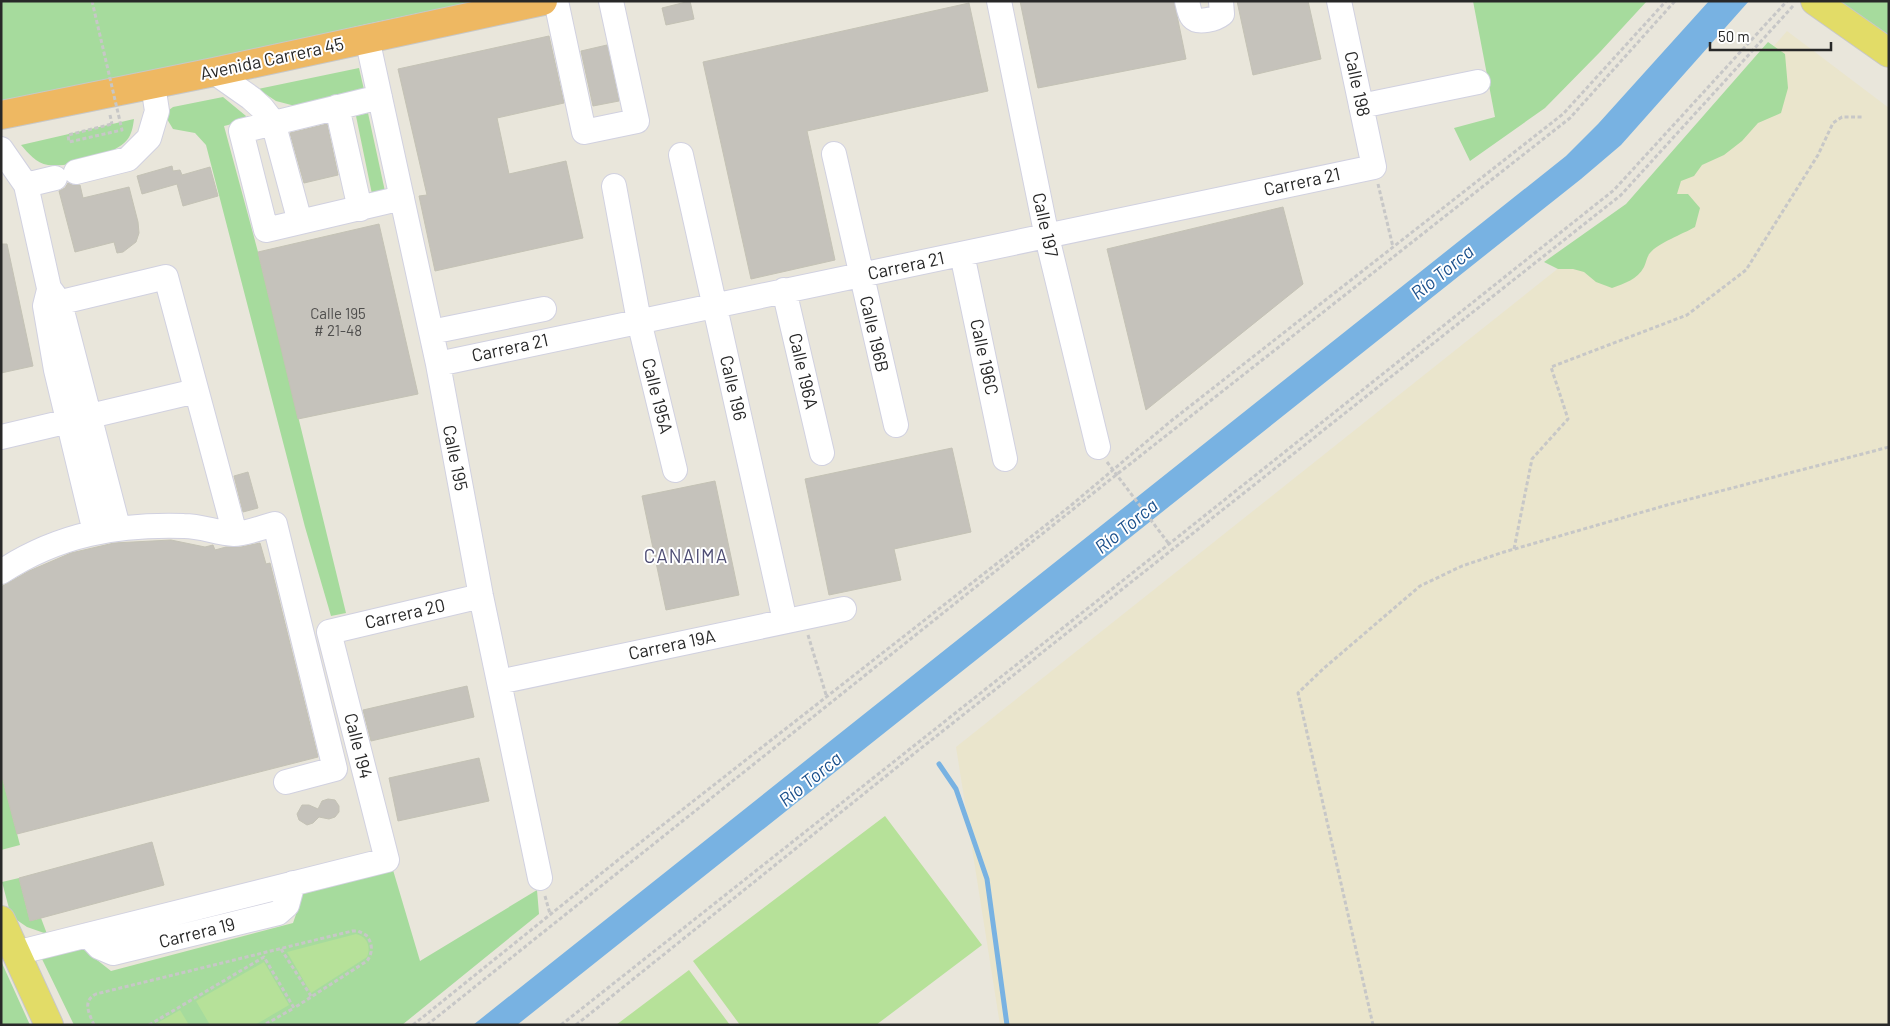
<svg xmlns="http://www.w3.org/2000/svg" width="1890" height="1026" font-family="Barlow,sans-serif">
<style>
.education{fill:#eae5cc}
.green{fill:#a6db9d}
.pitch{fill:#b6e199}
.water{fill:#78b2e2}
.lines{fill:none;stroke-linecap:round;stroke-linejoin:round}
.stream{stroke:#78b2e2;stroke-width:5}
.building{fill:#c5c2bb;stroke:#c4c2b5}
.minor-casing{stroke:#d1d1e0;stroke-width:26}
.major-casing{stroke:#c7c7c7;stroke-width:30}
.highway-casing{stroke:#c7c7c7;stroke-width:30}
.path{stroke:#c7c7c7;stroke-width:3;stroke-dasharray:4 2.5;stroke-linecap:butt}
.minor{stroke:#fff;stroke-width:24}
.major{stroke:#e2dc67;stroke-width:28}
.highway{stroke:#eeb862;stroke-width:28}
.path-bridge{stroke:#c7c7c7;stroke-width:3;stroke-dasharray:4 2.5;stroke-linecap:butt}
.labels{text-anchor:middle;stroke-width:4;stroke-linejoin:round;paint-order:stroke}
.number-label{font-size:15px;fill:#4f4e4d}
.street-label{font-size:18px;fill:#282828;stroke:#fff}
.water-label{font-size:19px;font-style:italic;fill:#1a4f8b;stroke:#fff}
.neighbourhood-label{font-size:19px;letter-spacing:1px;fill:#4e4d74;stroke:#fff}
</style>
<rect width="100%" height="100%" fill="#e9e6db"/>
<!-- education -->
<path class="education" d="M1787,31l102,77v917h-889l-44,-278 677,-538z"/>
<!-- green -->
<path class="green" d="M1,1h475l-109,23 -199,45 -167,33z
M1473,1h174l-47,51 -55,56 -75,53 -16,-33 41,-11z
M1838,1h51v37z
M1768,42l17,12 3,34 -7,25 -23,10 -16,18 -18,14 -22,10 -8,11 -13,5 -4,13h11l12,14 -5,19c-12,7 -37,16 -45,26 -3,3 -4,10 -6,14 -7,13 -19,16 -32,21l-16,-6 -12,-10 -11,-3h-15l-14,-7 82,-58z
M359,68l6,26 -66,13 -23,-6 -18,-12z
M223,97l23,19 -2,5 -20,5 34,126 88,361 -15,3 -26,-89 -99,-382 -11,-12 -22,-4 -6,-10 2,-9 4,-3z
M368,113l18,83 -13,3 -17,-83z
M134,119c-1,7 -2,15 -7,21 -12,15 -60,28 -79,25 -12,-2 -20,-12 -27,-20z
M1,773l19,72 -19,5z
M393,870l27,91 117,-71 2,24 -137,111h-328l-32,-66 41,-10 28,22 182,-48 10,-29z
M19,878l11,43 11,-3 6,16 -20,-7 -16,-11 -9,-34z
M1,961l29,64h-29z"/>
<!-- pitch -->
<path class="pitch" d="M885,816l97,129 -106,80h-136l-47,-64z
M356,934c12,3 15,13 11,23l-56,36 -24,-41z
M264,962l25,43 -34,20h-45l-14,-24z
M689,970l41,55h-114z
M180,1010l9,15h-35z"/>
<!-- water -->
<path class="water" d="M1709,1h40l-128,144 -40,34 -1064,846h-44l1093,-869 32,-32z"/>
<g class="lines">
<!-- stream -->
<path class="stream" d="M939,764l17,25 31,90 20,146"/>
</g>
<!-- building -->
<path class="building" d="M690,1l4,18 -28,6 -4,-17z
M1020,1h154l12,58 -148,29z
M1237,1h71l13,58 -68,16z
M969,3l19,88 -181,40 28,129 -84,19 -48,-217z
M549,36l15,67 -67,15 12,56 57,-13 17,77 -148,33 -16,-75 8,-1 -29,-126z
M607,45l12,56 -26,5 -12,-55z
M327,124l11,51 -34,8 -14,-50z
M172,166l1,5 7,-1 2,5 28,-8 8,29 -35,10 -6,-22 -35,10 -5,-18z
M68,183l5,2h7l3,13 46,-11 9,35 1,11 -3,9 -13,10 -6,1 -3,-11 -39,10 -16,-61 6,-3z
M1283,207l20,77 -157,126 -39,-161z
M379,224l39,170 -120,25 -40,-167z
M1,244h6l26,122 -32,7z
M952,448l19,84 -77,17 7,31 -72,15 -24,-116z
M248,472l10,36 -15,4 -9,-36z
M715,481l24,114 -73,15 -24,-114z
M171,540l34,7 8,-2 2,5 11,-3h15l19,-4 6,21 4,-1 48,194 -301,77 -16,-61v-186l28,-16 42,-18 43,-10z
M467,686l7,31 -103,24 -8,-31z
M479,758l10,43 -91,20 -9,-43z
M328,799l7,1 4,6v6l-4,5 -6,2 -10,-2 -6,6 -6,2 -8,-5 -2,-6 5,-9h7l9,4 4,-8z
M152,842l12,43 -134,36 -11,-43z"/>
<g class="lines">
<!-- minor casing -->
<g class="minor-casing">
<path id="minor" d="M556,1l28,131 53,-11 -26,-120
M999,1l48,236 51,210
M1187,1c3,14 4,22 20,19 6,-1 10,-2 15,-6l-1,-13
M367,38l71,326 43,232 59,282
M214,72l37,26 11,10 11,14 27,100 102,-24
M1361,106l117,-24
M337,107l23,102
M1,149l25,36 23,103 11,15 58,224
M834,154l62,271
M681,155l104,466
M76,172l52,-13 21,-21 8,-27 -4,-26
M26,185l29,-7
M614,186l25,135 36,149
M300,222l-34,8 -25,-99 139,-34
M962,254l43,205
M49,290l-4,16 11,64 39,162
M784,290l38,163
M45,306l121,-29 69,257
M431,332l113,-23
M438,364l936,-197 -35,-166
M1,437l195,-46
M1,572c58,-38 116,-48 183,-46 17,0 33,7 50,8 12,0 28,-7 41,-10l60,245 -49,13
M499,682l345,-73
M88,935l11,12 14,6 165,-40 9,-8 6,-22
M16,953l371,-93 -58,-228 152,-36"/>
</g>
<!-- major casing -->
<g class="major-casing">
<path id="major" d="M1815,1l74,52
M1,920l48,105"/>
</g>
<!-- highway casing -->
<g class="highway-casing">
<path id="highway" d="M1,115l213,-43 329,-71"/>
</g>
<!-- path -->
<path class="path" d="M110,115l2,9
M1378,184l15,63
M1107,462l62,82
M1514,549l18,-90 36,-40 -17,-52 136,-52 59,-45 72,-115 15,-32 9,-6h22
M808,635l19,63
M545,896l5,18
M281,949l30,47
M94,1025c-5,-12 -12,-24 2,-31l256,-63h6l8,4c7,8 7,18 1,26l-73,47
M149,1025l115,-68 30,51 -30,17
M413,1025l205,-165 451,-353 102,-86 392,-307 103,-113
M427,1025l689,-550 454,-357 105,-117
M561,1025l608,-481 445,-354 173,-189
M576,1025l325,-261 720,-569 173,-190
M1373,1025l-75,-332 25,-24 97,-83 42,-20 42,-14 163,-47 222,-58"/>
<!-- minor -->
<use href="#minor" class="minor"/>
<!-- major -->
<use href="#major" class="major"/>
<!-- highway -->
<use href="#highway" class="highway"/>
<!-- path-bridge -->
<path class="path-bridge" d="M92,1l30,129 -53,12 -1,-7 44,-11"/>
</g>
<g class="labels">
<!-- number labels -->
<g class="number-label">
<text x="338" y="319">Calle 195<tspan x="338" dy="17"># 21-48</tspan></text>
</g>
<!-- street labels -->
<g class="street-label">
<text transform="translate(272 59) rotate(-12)" y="6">Avenida Carrera 45</text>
<text transform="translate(1357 84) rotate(78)" y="6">Calle 198</text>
<text transform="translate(1302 182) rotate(-12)" y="6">Carrera 21</text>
<text transform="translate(1045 225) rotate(78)" y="6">Calle 197</text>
<text transform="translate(906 266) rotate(-12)" y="6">Carrera 21</text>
<text transform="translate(874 334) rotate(77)" y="6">Calle 196B</text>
<text transform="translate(510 348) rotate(-12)" y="6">Carrera 21</text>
<text transform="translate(984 357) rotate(78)" y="6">Calle 196C</text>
<text transform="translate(803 371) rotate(77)" y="6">Calle 196A</text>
<text transform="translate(733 388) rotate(77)" y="6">Calle 196</text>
<text transform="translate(657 396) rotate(76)" y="6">Calle 195A</text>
<text transform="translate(455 458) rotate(79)" y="6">Calle 195</text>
<text transform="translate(405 614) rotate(-13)" y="6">Carrera 20</text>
<text transform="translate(672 645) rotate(-12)" y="6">Carrera 19A</text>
<text transform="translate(358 746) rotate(76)" y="6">Calle 194</text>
<text transform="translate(197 933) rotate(-14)" y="6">Carrera 19</text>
</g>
<!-- water labels -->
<g class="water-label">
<text transform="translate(1442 272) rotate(-39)" y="7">Río Torca</text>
<text transform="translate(1126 526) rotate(-39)" y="7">Río Torca</text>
<text transform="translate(810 779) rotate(-39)" y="7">Río Torca</text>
</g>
<!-- neighbourhood labels -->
<g class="neighbourhood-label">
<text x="686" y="563">CANAIMA</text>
</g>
</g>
<!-- border -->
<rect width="1890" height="1026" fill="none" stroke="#282828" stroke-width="5"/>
<!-- scale -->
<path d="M1710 42v8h121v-8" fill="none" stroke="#282828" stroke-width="2.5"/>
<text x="1718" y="42" font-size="15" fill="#282828" stroke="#ffffff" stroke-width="4" paint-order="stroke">50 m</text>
</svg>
